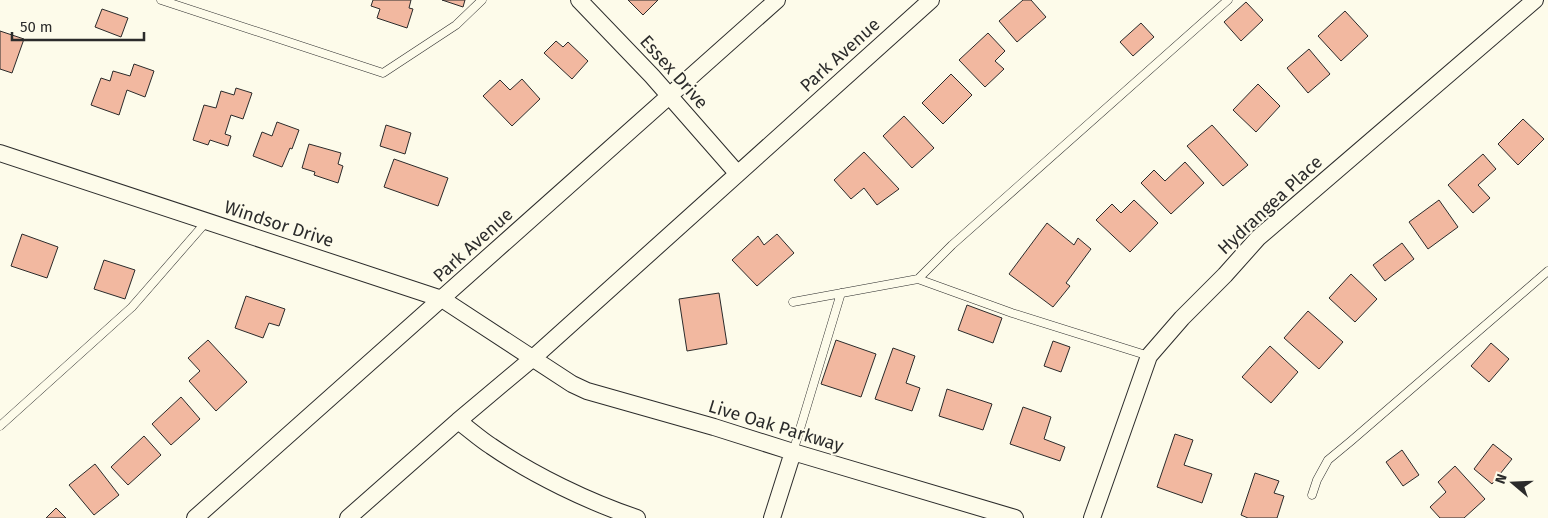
<svg xmlns="http://www.w3.org/2000/svg" width="1548" height="518" font-family="'Fira Sans',sans-serif">
<style>
.building{fill:#f2b8a0;stroke:#2b2b2b}
.lines{fill:none;stroke-linecap:round;stroke-linejoin:round}
.service-casing{stroke:#2b2b2b;stroke-width:9}
.minor-casing{stroke:#2b2b2b;stroke-width:18}
.service{stroke:#fdfbea;stroke-width:8}
.minor{stroke:#fdfbea;stroke-width:16}
.labels{text-anchor:middle;stroke-width:4;stroke-linejoin:round;paint-order:stroke}
.street-label{font-size:18px;fill:#2b2b2b;stroke:#fdfbea}
</style>
<rect width="100%" height="100%" fill="#fdfbea"/>
<!-- building -->
<path class="building" d="M373,0h38l-2,8 4,1 -6,19 -30,-10 3,-9 -9,-3z
M442,0h23l-2,7z
M628,0h30l-15,15z
M1023,0h8l15,17 -29,25 -18,-21z
M1246,2l17,18 -22,21 -17,-19z
M102,9l26,9 -7,19 -26,-10z
M1345,11l23,25 -27,25 -23,-25z
M1141,23l13,14 -21,19 -13,-14z
M0,31l24,8 -12,34 -12,-4z
M988,33l17,18 -10,10 9,8 -19,18 -26,-27z
M556,41l7,6 5,-5 20,19 -16,18 -28,-26z
M1309,49l21,25 -22,19 -21,-25z
M134,64l20,7 -9,26 -18,-7 -8,25 -28,-10 10,-27 9,3 3,-10 17,5z
M951,74l21,21 -29,29 -21,-21z
M522,79l18,20 -28,27 -29,-30 17,-16 10,10z
M1258,84l22,22 -24,26 -23,-22z
M236,88l16,5 -9,26 -12,-4 -6,19 6,2 -3,10 -18,-6 -2,5 -15,-5 11,-35 12,3 5,-17 13,4z
M904,116l30,32 -22,20 -29,-32z
M1523,119l21,20 -26,26 -20,-21z
M277,122l22,8 -7,19 -2,-1 -8,19 -29,-11 9,-24 10,4z
M386,125l25,8 -6,21 -25,-8z
M1212,125l36,40 -25,21 -36,-40z
M309,144l32,9 -3,11 5,2 -5,17 -24,-8 1,-3 -13,-4z
M864,152l35,37 -22,16 -13,-17 -13,11 -17,-19z
M1483,154l13,15 -18,16 12,13 -17,15 -25,-28z
M394,159l54,19 -10,28 -54,-19z
M1185,162l19,21 -33,31 -30,-31 13,-13 11,11z
M1134,200l24,23 -28,29 -34,-32 16,-16 9,9z
M1439,200l19,27 -30,22 -19,-27z
M1047,223l27,22 4,-7 13,11 -25,34 4,3 -17,21 -44,-33z
M22,234l36,13 -11,31 -36,-12z
M777,234l17,19 -37,33 -25,-26 26,-24 6,9z
M1402,243l12,16 -29,22 -12,-16z
M104,260l31,10 -10,29 -31,-10z
M1351,274l26,25 -22,23 -26,-24z
M719,293l8,51 -40,7 -8,-52z
M246,296l39,13 -6,17 -10,-3 -6,15 -28,-10z
M967,305l35,13 -9,25 -35,-13z
M1308,311l35,31 -24,27 -35,-31z
M208,340l39,42 -31,29 -27,-30 11,-10 -12,-13z
M836,340l40,14 -15,43 -40,-13z
M1053,341l17,6 -9,25 -17,-6z
M1491,343l18,16 -20,23 -18,-16z
M1270,346l28,26 -27,31 -29,-26z
M893,348l22,8 -9,27 14,5 -8,23 -37,-12z
M947,389l45,15 -9,26 -44,-14z
M181,397l19,22 -29,26 -19,-21z
M1023,407l28,10 -7,22 21,8 -5,14 -50,-17z
M1175,434l18,6 -9,25 28,9 -10,29 -45,-16z
M144,436l17,19 -33,30 -17,-18z
M1493,444l19,15 -20,25 -18,-15z
M1402,450l17,25 -16,11 -17,-24z
M95,464l24,31 -25,20 -25,-30z
M1455,466l30,33 -21,19h-24l-10,-11 16,-15 -8,-10z
M1255,473l24,8 -5,12 10,3 -7,22h-29l-7,-3z
M56,508l10,10h-20z"/>
<g class="lines">
<!-- service casing -->
<g class="service-casing">
<path id="service" d="M161,0l222,73 73,-48 26,-25
M918,279l94,34 137,43
M793,302l125,-23 34,-34 276,-245
M0,426l132,-119 75,-86
M793,452l48,-159
M1312,495l5,-15 11,-20 23,-19 197,-170"/>
</g>
<!-- minor casing -->
<g class="minor-casing">
<path id="minor" d="M579,0l73,76 85,97
M0,153l442,146 130,85 15,7 127,36 79,25 222,66
M458,421c11,8 22,18 33,25 42,29 98,56 146,72
M195,518l582,-518
M348,518l110,-97 75,-63 398,-358
M772,518l21,-66
M1092,518l57,-162 33,-38 43,-43 33,-37 277,-238"/>
</g>
<!-- service -->
<use href="#service" class="service"/>
<!-- minor -->
<use href="#minor" class="minor"/>
</g>
<g class="labels">
<!-- street labels -->
<g class="street-label">
<text transform="translate(840 55) rotate(-42)" y="6">Park Avenue</text>
<text transform="translate(674 72) rotate(48)" y="6">Essex Drive</text>
<text transform="translate(1270 205) rotate(-43)" y="6">Hydrangea Place</text>
<text transform="translate(279 224) rotate(18)" y="6">Windsor Drive</text>
<text transform="translate(473 245) rotate(-42)" y="6">Park Avenue</text>
<text transform="translate(776 426) rotate(17)" y="6">Live Oak Parkway</text>
</g>
</g>
<!-- north arrow -->
<g transform="translate(1513 483) rotate(289)" stroke="#fdfbea" stroke-width="4" paint-order="stroke">
<path d="M0-4L9 19L0 12L-9 19Z" fill="#2b2b2b"/>
<text y="-8" font-size="14" font-weight="bold" text-anchor="middle" fill="#2b2b2b">N</text>
</g>
<!-- scale -->
<path d="M12 32v8h132v-8" fill="none" stroke="#2b2b2b" stroke-width="2.5"/>
<text x="20" y="32" font-size="15" fill="#2b2b2b" stroke="#fdfbea" stroke-width="4" paint-order="stroke">50 m</text>
</svg>
